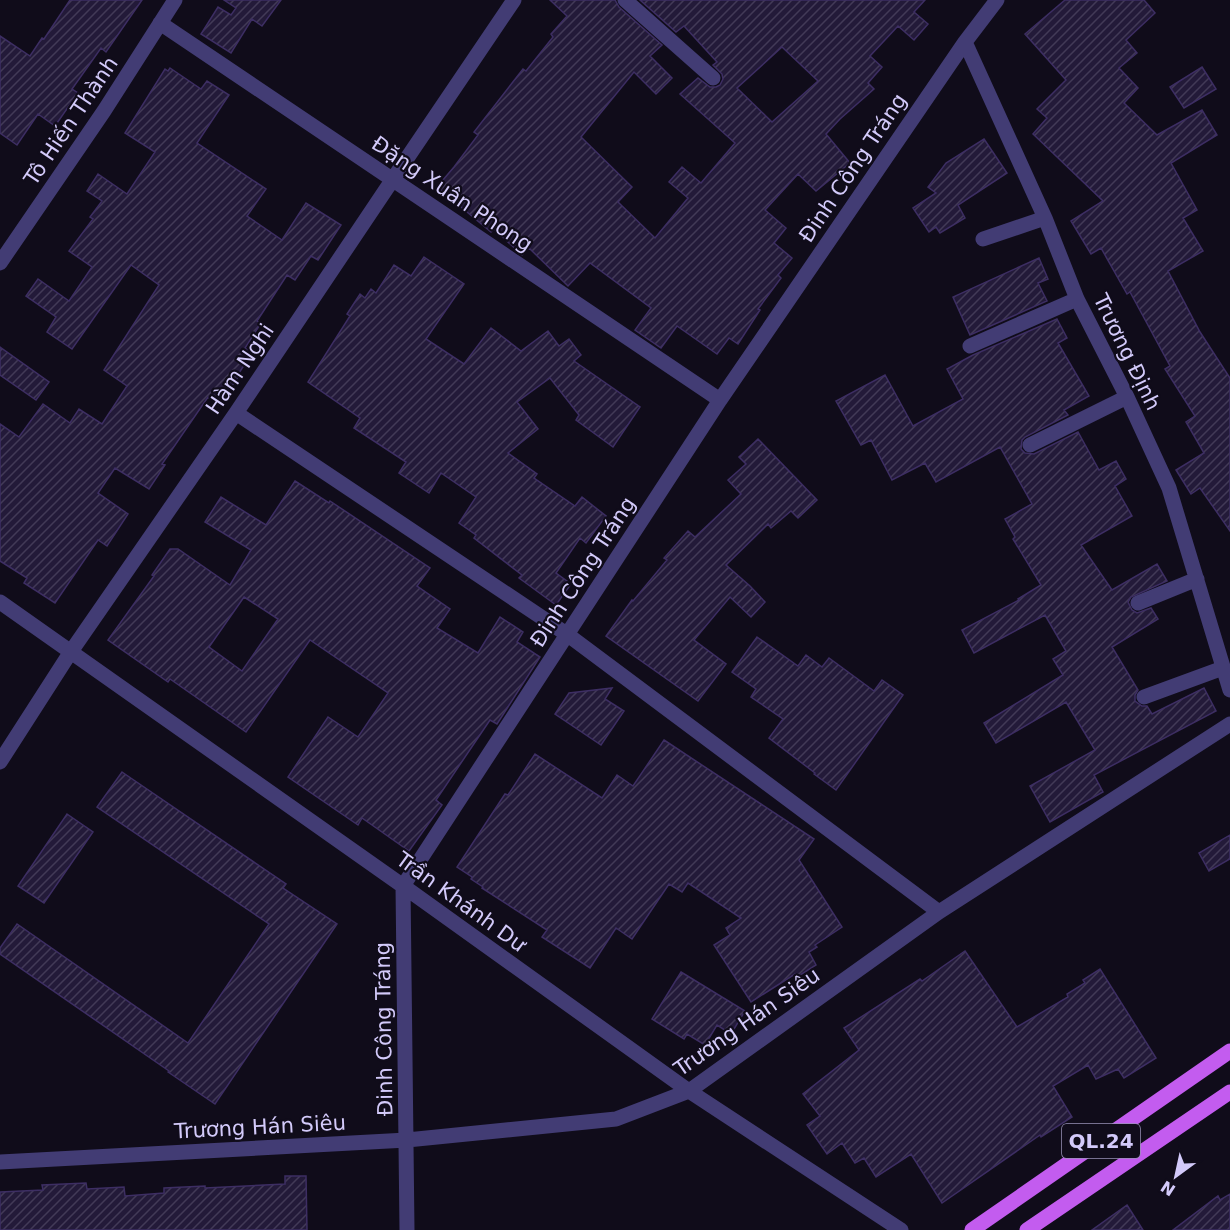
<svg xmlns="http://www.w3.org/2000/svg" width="1230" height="1230" font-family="'DejaVu Sans',sans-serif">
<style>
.building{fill:url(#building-hatch);stroke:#3d2e63;stroke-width:1.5;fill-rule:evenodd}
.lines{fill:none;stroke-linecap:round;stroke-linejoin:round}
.street{stroke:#423c74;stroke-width:15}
.primary{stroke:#c35cef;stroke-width:15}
.labels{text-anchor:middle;stroke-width:4.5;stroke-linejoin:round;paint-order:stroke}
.shield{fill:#100c1a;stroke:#9891b7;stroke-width:1.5}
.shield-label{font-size:20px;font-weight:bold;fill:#d3cafa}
.street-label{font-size:21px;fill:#d3cafa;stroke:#100c1a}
</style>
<defs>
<pattern id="building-hatch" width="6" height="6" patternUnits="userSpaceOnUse" patternTransform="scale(1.5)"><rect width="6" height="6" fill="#231a39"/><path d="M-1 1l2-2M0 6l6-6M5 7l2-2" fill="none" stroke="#423a57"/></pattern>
</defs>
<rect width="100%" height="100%" fill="#100c1a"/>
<!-- building -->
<path class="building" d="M70,0h72l-36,52 -5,-4 -29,41 6,4 -23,33 -17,-12 -21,31 -17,-12v-97l30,20 12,-18 2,1z
M224,0h57l-19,26 -10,-7 -21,34 -30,-19 17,-27 13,8 5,-7z
M550,0h65l4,7 43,38 -12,11 22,22 -16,16 -22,-22 -53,65 51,50 -14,15 37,36 33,-40 -19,-16 13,-15 19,16 34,-40 -55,-49 18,-16 12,9h6l4,-2 3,-6 -1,-5 -9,-9 4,-3 -33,-36 -8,6 -36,-32h285l-11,12 14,12 -14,16 -16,-14 -28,30 12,11 -14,16 6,6 -34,30 -14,15 24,29 -34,28 -18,-17 -33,36 21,18 -12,15 18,15 -14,17 3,3 -23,31 2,1 -22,34 -9,-6 -12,16 -40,-28 -16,22 -26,-18 16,-22 -61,-45 -22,23 -39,-38 -7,7 -28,-26 -3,3 -54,-45 17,-20 24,-32 -4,-3 49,-63 3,2 27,-34 -2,-3 16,-18zM782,47l36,34 -46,41 -35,-34z
M1065,0h79l11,13 -29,27 11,13 -18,15 19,20 -14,15 33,32 45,-25 15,25 -46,28 26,47 -14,8 20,33 -35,20 32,61 30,46v153l-30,-43 -9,6 -15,-24 28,-17 -18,-31 9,-6 -30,-47 5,-3 -40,-74 -3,2 -26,-46 -10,6 -20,-33 32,-20 -70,-67 14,-16 -10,-9 29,-29 -41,-46z
M1202,67l14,22 -32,19 -14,-21z
M170,68l31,21 6,-8 22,14 -32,48 69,46 -19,27 35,24 24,-37 35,22 -23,35 -7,-4 -16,24 -8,-5 -30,46 4,2 -16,25 7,5 -13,20 1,1 -21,31 -11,-8 -46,67 3,1 -16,24 -34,-21 -17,25 30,21 -21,32 -9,-6 -43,63 -31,-20 3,-5 -27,-17v-137l19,13 24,-33 27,19 9,-14 23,15 25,-38 -23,-16 55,-85 -28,-20 -59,84 -25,-17 9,-15 -30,-21 12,-17 31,22 23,-34 -23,-16 24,-32 -3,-2 12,-16 -15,-10 11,-17 29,20 28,-42 -30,-19 40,-64 3,2z
M984,139l23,34 -49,32 7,13 -25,15 -4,-6 -7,5 -16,-24 23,-15 -8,-6 18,-24z
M424,257l40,27 -38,55 38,25 27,-36 30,23 27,-20 11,15 10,-7 12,16 -7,6 66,46 -27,40 -37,-27 3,-5 -29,-37 -33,24 21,27 -30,24 29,21 -3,4 41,28 7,-9 24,19 -20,27 -6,-5 -24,35 15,11 -15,21 -37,-27 3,-3 -48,-37 2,-3 -17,-12 17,-26 -35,-24 -12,20 -30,-20 7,-11 -52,-34 6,-10 -52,-36 42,-66 -3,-2 13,-20 5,4 6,-9 5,4 18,-28 17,11z
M1039,258l9,21 -10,4 9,18 -77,34 -17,-38z
M1057,319l10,19 -9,5 31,53 -25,14 4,5 -43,22 -3,3 -1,9 4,4 9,1 44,-22 21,38 17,-9 10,18 -11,7 17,30 -51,29 31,45 45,-26 10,17 -36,16 -3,5 4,8 5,3 14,-5 7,11 -46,28 26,43 -3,5v6l7,5h5l5,8 52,-26 12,23 -122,64 9,17 -53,30 -20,-36 65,-36 -29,-48 -70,41 -12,-20 79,-48 -10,-16 13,-8 -21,-36 -71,38 -12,-23 57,-30 -1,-1 23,-14 -28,-46 2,-2 -10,-18 27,-15 -32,-57 -64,35 -11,-19 -33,17 -21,-40 -10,5 -25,-44 49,-26 28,51 50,-27 -16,-30 26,-14z
M0,347l49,35 -13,18 -36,-25z
M758,439l59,61 -19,18 -7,-7 -20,17 -3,-4 -42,41 24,21 15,16 -14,15 -21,-20 -36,43 32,24 -28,37 -92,-65 26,-36 1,1 34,-41 -3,-2 24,-27 7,6 46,-43 -13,-14 18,-16 -7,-7z
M295,481l34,22 1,-2 100,67 -13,18 33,23 -13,19 41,25 22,-36 23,15 -6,10 23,15 -43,67 -7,-4 -54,80 6,5 -33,46 -47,-33 -4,7 -70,-48 40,-60 30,20 30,-44 -78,-53 -64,92 -76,-53 -2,3 -60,-42 46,-64 -2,-1 18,-26h8l52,36 21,-35 -46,-28 16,-25 45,28zM244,597l34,22 -36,52 -33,-24z
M757,637l41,29 8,-11 16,12 7,-9 45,33 8,-11 21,15 -67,95 -22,-16 1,-1 -46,-35 14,-19 -32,-22 5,-8 -24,-17z
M612,688l-7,11 19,12 -23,34 -46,-31 14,-21z
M664,740l150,99 -15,21 43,67 -27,18 2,2 -8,5 7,13 -19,12 -2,-3 -44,28 -37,-57 16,-10 -4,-7 15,-10 -53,-35 -6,9 -13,-8 -37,55 -16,-11 -26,40 -48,-31 5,-7 -65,-42 1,-1 -12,-8 1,-2 -15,-10 48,-73 3,1 27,-41 67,44 15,-23 16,11z
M122,772l164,112 -3,4 54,36 -122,180 -47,-32 1,-1 -169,-117v-6l17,-24 171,119 81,-119 -172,-117z
M67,814l26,18 -49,71 -26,-17z
M1230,835v24l-21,12 -10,-18z
M965,951l52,76 51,-30 -1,-3 18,-11 -2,-3 17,-11 56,89 -32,20 -6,-9 -22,10 -8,-14 -35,21 19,31 -31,20 -1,-2 -98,68 -31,-49 -35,23 -12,-19 -9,5 -13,-20 -15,11 -20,-29 13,-9 -17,-22 56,-44 -15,-22 76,-49 2,2z
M681,972l64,39 -14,23 -14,-9 -12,20 -18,-11 -3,5 -32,-20z
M285,1176h21l1,54h-307v-38l43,-2 -1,-5 44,-2 1,6 37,-2 1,9 39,-3v-5l41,-2v2l80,-4z
M1230,1194v36h-57l45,-34 2,4z
M1127,1205l16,25h-51z"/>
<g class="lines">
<!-- street -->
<path class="street" d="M625,0l88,78
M160,23l560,377
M965,42l80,176 32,81 50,98 42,91 61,202
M983,239l62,-21
M0,263l104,-152 71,-111
M970,346l107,-47
M236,413l332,222 371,277
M1030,445l97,-48
M0,602l403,284 286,205 212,139
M1138,603l59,-24
M1144,697l79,-29
M0,762l70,-109 166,-240 157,-234 121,-179
M0,1162l407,-22 209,-21 73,-28 250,-179 291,-188
M407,1230l-4,-344 317,-486 245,-358 32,-42"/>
<!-- primary -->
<path class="primary" d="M972,1230l258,-179
M1027,1230l203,-138"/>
</g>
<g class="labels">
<!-- shield labels -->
<rect class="shield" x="1062" y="1124" width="78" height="34" rx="4.5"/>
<g class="shield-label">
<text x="1101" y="1148">QL.24</text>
</g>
<!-- street labels -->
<g class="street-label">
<text transform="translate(71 121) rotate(-56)" y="7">Tô Hiến Thành</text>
<text transform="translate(853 168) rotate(-56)" y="7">Đinh Công Tráng</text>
<text transform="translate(452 194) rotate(34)" y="7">Đặng Xuân Phong</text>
<text transform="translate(1127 352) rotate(64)" y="7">Trương Định</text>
<text transform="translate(240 369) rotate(-56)" y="7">Hàm Nghi</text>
<text transform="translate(583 572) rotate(-57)" y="7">Đinh Công Tráng</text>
<text transform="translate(461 902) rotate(36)" y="7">Trần Khánh Dư</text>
<text transform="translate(747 1022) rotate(-35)" y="7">Trương Hán Siêu</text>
<text transform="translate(384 1029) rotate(-91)" y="7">Đinh Công Tráng</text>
<text transform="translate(260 1127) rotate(-3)" y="7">Trương Hán Siêu</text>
</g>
</g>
<!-- north arrow -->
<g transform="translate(1176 1176) rotate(213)" stroke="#100c1a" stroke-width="4.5" paint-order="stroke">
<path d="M0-4.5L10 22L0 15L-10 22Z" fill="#d3cafa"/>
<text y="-9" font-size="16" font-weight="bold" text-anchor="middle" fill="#d3cafa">N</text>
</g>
</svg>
